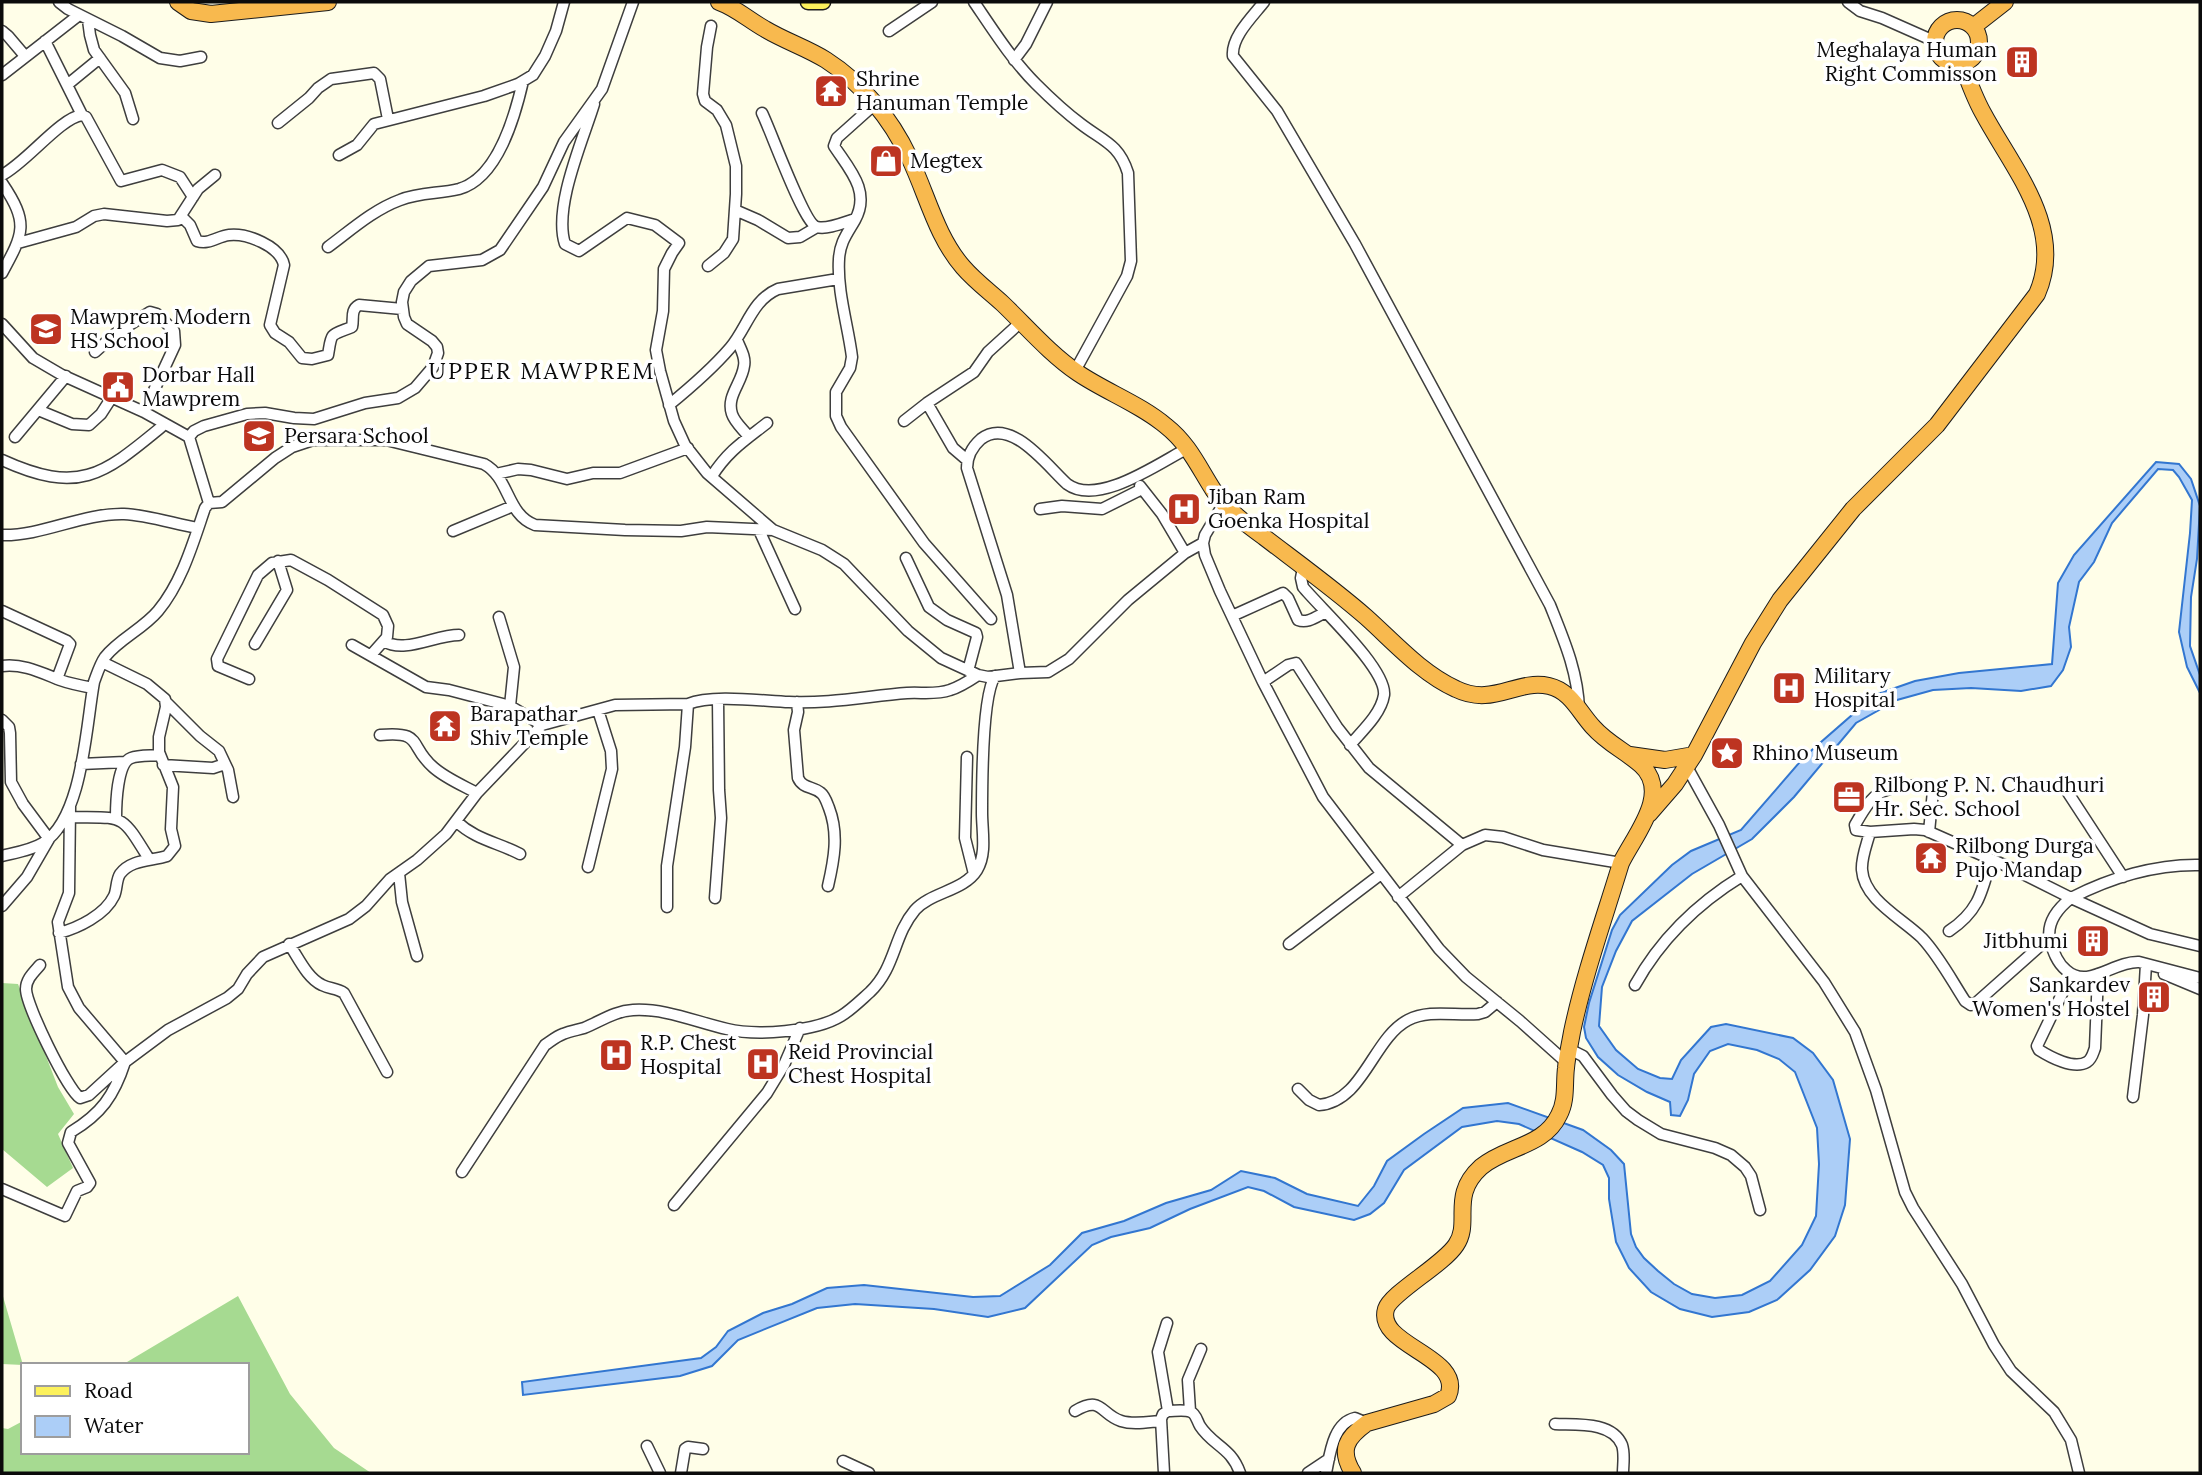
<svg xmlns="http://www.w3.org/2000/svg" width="2202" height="1475" font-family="Lora,serif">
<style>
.forest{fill:#a6da91}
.water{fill:#accef7;stroke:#3276d0;stroke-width:2}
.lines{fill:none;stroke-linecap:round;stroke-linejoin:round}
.minor-casing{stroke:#3e3e3e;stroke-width:13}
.major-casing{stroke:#1c1c1c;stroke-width:17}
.highway-casing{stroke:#1c1c1c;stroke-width:18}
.minor{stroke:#fff;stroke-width:10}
.major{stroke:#fcf15c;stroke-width:14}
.highway{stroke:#f8b94e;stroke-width:16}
.labels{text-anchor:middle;stroke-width:7;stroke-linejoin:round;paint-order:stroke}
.poi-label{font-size:21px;fill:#0b0b0b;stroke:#fff;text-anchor:start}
.neighbourhood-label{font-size:23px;letter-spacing:2px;fill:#0b0b0b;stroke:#fff}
</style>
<rect width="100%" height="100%" fill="#fffee8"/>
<!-- forest -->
<path class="forest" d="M2,983l16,1 40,103 16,27 -16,20 15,34 -26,19 -45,-38z
M2,1293l21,72 -21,-1z
M238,1296l52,98 44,54 37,25h-369v-45l6,1 15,-8v31h224v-87h-125z"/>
<!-- water -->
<path class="water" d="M2156,462l23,2 12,15 9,27 -3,53 -6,38 -1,49 10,29v18l-13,-26 -8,-35 11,-99 2,-33 -13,-23 -6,-7 -15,-1 -46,54 -18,39 -15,20 -10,45 2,20 -8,23 -12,16 -30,5 -50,-3 -38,2 -36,10 -41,23 -62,74 -42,42 -60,35 -60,47 -16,30 -14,36 -3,39 17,24 22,19 22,9 12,1 9,-19 30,-33 15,-3 67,14 20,15 20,27 17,59 -5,66 -10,31 -25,34 -33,30 -28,12 -37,5 -32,-8 -29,-17 -22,-24 -13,-26 -7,-43v-21l-6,-13 -21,-13 -63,-28 -22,-3 -35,6 -58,43 -20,33 -14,11 -16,6 -60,-13 -30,-16 -16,-4 -58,22 -40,19 -39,9 -19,8 -67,63 -37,9 -54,-8 -79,-5 -38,4 -79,32 -26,26 -32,10 -157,19 -1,-13 179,-24 15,-11 12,-16 35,-18 29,-9 35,-16 37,-3 109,12 27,-1 50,-31 32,-32 42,-12 42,-18 45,-13 30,-19 34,7 32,16 51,12 16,-20 13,-25 37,-27 39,-26 45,-5 75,27 28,20 13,14 7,70 5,13 8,11 14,13 16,13 18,10 23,4 27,-3 28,-14 32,-36 14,-29 3,-52 -2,-36 -22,-56 -16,-13 -22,-9 -29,-6 -18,7 -16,23 -6,26 -8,16 -9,-1 -1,-13 -23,-10 -29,-17 -20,-18 -12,-19 -2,-11 5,-24 23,-73 8,-15 52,-50 19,-14 50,-21 64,-74 70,-61 40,-14 44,-8 93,-9 6,-81 16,-28z"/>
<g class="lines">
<!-- minor casing -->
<g class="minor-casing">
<path id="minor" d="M59,2l9,7 54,27 38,22 20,3 21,-4
M633,2l-31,87 -38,53 -21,45 -43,63 -18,10 -53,6 -18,15 -7,11 -2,10 2,15 3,7 25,17 5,6 1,6 -5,14 -18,21 -17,10 -33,5 -51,16 -20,-1 -29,-5 -18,1 -43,12 -10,5 -5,6 20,66 13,-1 53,-44 17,-11 21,-7h73l98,24c26,14 22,50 51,61l90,5 56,1 26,-4 66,3
M974,2c19,28 38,58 62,82 14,14 29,28 45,40 22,17 38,20 47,49l3,88 -4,15 -52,95
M1264,2c-11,14 -33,35 -31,54l44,55 78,133 195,361c14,35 28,67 29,105
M1848,2l12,9 22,7 52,23
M88,20l2,15 4,15 31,43 8,26
M2,31l6,5 17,20
M889,31l43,-29
M45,41l37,74
M1014,60l12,-16 21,-42
M2,75l77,-60
M67,85l33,-27
M594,104c-11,36 -41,103 -29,140l14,7 48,-33 28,7 24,18 -7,10 -8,16 -1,42 -7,39 4,21 14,50 11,24 22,28 66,57 49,20 22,14 64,67 33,27 37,17 10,2 32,-4 -13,-78 -40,-127c0,-11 5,-21 14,-29 30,-23 66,27 86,45 31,23 92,-21 121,-36
M875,104l-38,34 -3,8c15,23 37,45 21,74 -8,14 -15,22 -16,39 -2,33 9,66 13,98l-2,11 -14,24v24l5,11 83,116 67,76
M762,113c9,18 42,111 55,114 10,3 28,-5 38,-8
M278,123l31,-25 9,-10 13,-9 43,-6 6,6 8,40
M339,155l18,-10 17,-21 110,-28 34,-12 15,-9 12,-19 11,-25 8,-29
M2,175c24,-12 58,-57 80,-60l4,2 35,64 41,-11 18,7 13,20
M2,183c27,40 22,50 0,90
M735,210l23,10 30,18 12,-1 17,-10
M181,216l9,9 7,16c12,4 21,-5 32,-6 18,-2 51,11 55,30l-14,60 5,8 14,9 13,16 10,1 16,-4c4,-23 1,-19 24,-28 2,-8 -2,-17 7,-22l43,4
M18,243l58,-16 18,-11 10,-2 63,7 11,-1 20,-31 17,-14
M328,247c23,-17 45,-37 72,-47 20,-8 39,-6 59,-11 39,-11 56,-73 64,-108
M708,266l16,-13 9,-14 3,-45v-28l-10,-41 -9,-15 -12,-9 -2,-7 4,-47 4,-21
M2,324l31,34 29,17 82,37 45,25
M737,340c3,8 9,17 7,26 -2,17 -18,30 -12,48 3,9 12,16 17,23
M95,352l20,-18 35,-22 7,2 17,17 1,14 -31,67
M927,403l26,45 14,12
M669,405c22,-18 43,-36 61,-57 17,-20 22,-48 48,-59l60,-10
M38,410l34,14 17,1 12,-11 11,-17
M904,421l23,-18 47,-31 14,-20 33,-30
M15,437l51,-61
M2,460c79,36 102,14 163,-36
M496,474l22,-5 13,1 36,9 26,-6h27l68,-25
M712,476c16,-25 32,-35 55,-53
M1140,486l22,28 23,39
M1224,503l-19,32 -2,8 2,12 15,36 43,91 60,115 116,152 27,28 54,44 47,42
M1040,509l22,-3 40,3 40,-20
M759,530l36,79
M453,531l60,-25
M2,535c41,1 80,-22 122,-21 23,1 51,10 74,14
M906,558l23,49 18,13 29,13 1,4 -9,34
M1303,568l-2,10 2,9c17,21 84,82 81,108 -3,19 -22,36 -34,50
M2,611l65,30 3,3 -13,35
M1232,616l51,-23 5,5 10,22c10,4 19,-4 28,-8
M499,617l15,50 -4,39
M384,641c20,13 51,-6 75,-6
M255,644l32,-54 -9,-29
M352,645l74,42 23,3 61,16 32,19
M2,666c20,-3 40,7 58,14 11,4 22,6 33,8
M1020,673l28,-1 21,-13 59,-59 57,-47 18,-10
M249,679l-31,-13 -1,-7 41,-84 14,-12 19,-3 37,20 55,35 5,11 -1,11 -16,18
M1263,682l25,-17 8,-2 41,64 32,41 93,77
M166,702l34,34 19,15 9,19 5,27
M797,702l1,10 -4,18 4,48c5,11 15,8 23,15 4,3 6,10 8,15 10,26 5,52 -1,78
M2,720l7,7 1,6 1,49 12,22 26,35 -22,38 -25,29
M380,735c44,-4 28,10 53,32 12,11 29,18 44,26
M967,757l-2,81 9,36
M81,764l44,-2
M163,765l50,3 12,-4
M1687,767l32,58 23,51 82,106 31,50 21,58 29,102 8,16 49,76 32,61 17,26 43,41 17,28 8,33
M2061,782l62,95
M71,817c54,1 49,-5 78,42
M116,818c0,-13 1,-55 15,-60 8,-3 20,-2 29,-3
M456,821c20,19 41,21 64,33
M1870,832l44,-3 11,1 86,38 60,30c-14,11 -25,25 -21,43 3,10 7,22 16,29 22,20 47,-9 73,-8l61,16
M1929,832l4,-41c-8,-7 -17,-6 -27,-5 -30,2 -37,14 -51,39l1,5 14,2c-3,12 -9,26 -8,38 2,30 41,49 60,68 17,18 30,43 43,63l6,4 6,-3 72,-64
M2,856c12,-3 30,-6 41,-13 40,-25 43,-118 51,-161 3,-8 6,-18 11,-25 14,-18 38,-28 53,-46 24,-29 35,-68 47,-103l4,-5
M2200,865c-44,-1 -90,13 -129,33l79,36 50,12
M588,867l24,-98 -1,-18 -13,-41
M399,873l3,29 15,54
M1398,897l64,-52 23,-10 18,2 40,13 78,13
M715,898l6,-80 -2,-28 -1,-90
M667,907v-41l18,-119 3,-43
M1949,931c30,-20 33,-39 42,-72
M59,933c19,-5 46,-18 55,-37 3,-6 2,-16 6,-22 11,-15 32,-13 47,-18l8,-10 -4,-17 2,-42 -14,-35v-15l7,-30 -1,-8 -18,-15 -45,-22
M289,944c9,13 18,34 33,41 8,4 15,3 22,8l43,79
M1289,944l92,-70
M40,965c-6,7 -14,14 -14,24 0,16 41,100 54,109l9,-3 36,-33 43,-32 59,-32 11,-9 9,-15 16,-17 86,-38 17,-13 24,-27 27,-19 29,-26 31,-41 65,-68 73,-20 73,-1c24,-10 74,-3 101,-2 38,2 80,-6 118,-9 14,-1 29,2 43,-3 10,-3 19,-9 28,-15
M2164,974l36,15
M2071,975l-34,71 2,4c11,7 35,20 48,12 5,-3 6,-9 8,-14l3,-74
M1635,985c25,-45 63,-82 107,-109
M1569,1049l14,7 29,39 14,16 12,9 23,14 54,14 16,7 14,12 6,9 9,34
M1298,1089l11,11 10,5c44,-3 54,-67 89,-85 21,-11 47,-4 70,-6l7,-2 12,-10
M2133,1097l10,-82 3,-51
M462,1172l83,-127c6,-4 12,-9 18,-11 7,-3 14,-4 21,-6 17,-7 31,-17 49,-18 32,-2 63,12 94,19 29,7 88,3 114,-13 10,-6 20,-16 29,-24 26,-25 23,-56 45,-82 16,-18 49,-19 62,-40 10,-16 5,-39 5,-57 0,-28 0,-117 13,-137
M2,1189l63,27 12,-25 10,-4 3,-4 -22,-40 3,-11c30,-18 43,-36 54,-70l-46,-54 -11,-21 -10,-65 11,-29 1,-86
M674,1205l93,-112 17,-28 16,-37
M1075,1411c27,-16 25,3 46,10 12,4 27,1 40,0
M1168,1411c7,0 17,-2 23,1 5,2 6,9 9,14 13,20 31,21 40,47
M1190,1411l-2,-31 13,-31
M1555,1424c21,1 57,-3 67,21 3,9 1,19 1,28
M647,1446l13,27
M843,1461l26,12
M681,1473l4,-24 3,-2 15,2
M1164,1473l-3,-54 2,-5 5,-3 -10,-59 9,-29
M1308,1473l21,-14
M1326,1473c4,-19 7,-50 29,-55l12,5"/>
</g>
<!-- major casing -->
<g class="major-casing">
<path id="major" d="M808,2h15"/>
</g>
<!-- highway casing -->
<g class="highway-casing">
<path id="highway" d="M178,2l13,9 20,3 117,-12
M719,2c17,6 30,18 46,27 20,12 42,19 61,31 36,23 65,59 83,97 18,37 27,79 54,110 12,14 27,25 40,37 24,23 47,50 75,69 28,19 62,31 88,53 23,18 33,42 48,65 13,19 32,33 50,46 34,26 70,52 102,80 28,25 55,56 90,72 37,18 60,-10 93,-3 22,5 30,26 44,41 14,16 32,24 48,38 31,28 -7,71 -20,98 -17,56 -37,112 -49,169 -2,12 -5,24 -6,36 -2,16 1,32 -7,47 -15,32 -53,31 -78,52 -32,29 -9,55 -25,78 -13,20 -65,48 -70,64 -11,37 79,47 62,87l-14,8 -67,19c-21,15 -28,27 -14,50
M1935 42a22 22 0 1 1 44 0a22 22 0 1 1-44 0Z
M1973,27l32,-25
M1630,755l35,5 29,-5 59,-112 27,-43 73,-91 84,-84 100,-131c29,-66 -24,-125 -54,-181 -9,-16 -15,-33 -21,-50
M1649,814l26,-30 19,-29"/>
</g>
<!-- minor -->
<use href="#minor" class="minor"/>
<!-- major -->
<use href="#major" class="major"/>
<!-- highway -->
<use href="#highway" class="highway"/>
</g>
<!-- icons -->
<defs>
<g id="building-square" transform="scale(1.75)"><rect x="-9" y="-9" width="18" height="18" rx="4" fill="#bd3421" stroke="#fff"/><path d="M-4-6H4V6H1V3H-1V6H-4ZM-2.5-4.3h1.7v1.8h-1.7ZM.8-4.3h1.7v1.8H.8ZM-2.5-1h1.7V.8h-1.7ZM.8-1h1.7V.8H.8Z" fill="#fff"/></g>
<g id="temple-square" transform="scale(1.75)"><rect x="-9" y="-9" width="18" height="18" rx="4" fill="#bd3421" stroke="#fff"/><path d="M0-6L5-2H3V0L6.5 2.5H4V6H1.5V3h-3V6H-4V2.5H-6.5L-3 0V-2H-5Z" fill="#fff"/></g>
<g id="shop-square" transform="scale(1.75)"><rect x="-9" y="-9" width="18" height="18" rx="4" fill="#bd3421" stroke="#fff"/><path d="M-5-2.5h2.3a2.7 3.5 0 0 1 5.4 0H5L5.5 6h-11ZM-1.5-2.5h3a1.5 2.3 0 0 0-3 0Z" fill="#fff"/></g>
<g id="school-square" transform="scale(1.75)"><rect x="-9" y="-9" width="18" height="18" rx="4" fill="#bd3421" stroke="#fff"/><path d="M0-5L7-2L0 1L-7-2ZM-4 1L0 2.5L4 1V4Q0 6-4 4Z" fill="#fff"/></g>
<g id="civic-square" transform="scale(1.75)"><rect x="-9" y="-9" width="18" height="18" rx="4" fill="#bd3421" stroke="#fff"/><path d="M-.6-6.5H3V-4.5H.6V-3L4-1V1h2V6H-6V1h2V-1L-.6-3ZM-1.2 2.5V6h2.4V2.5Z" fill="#fff"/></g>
<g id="hospital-square" transform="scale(1.75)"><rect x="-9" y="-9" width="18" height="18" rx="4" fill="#bd3421" stroke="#fff"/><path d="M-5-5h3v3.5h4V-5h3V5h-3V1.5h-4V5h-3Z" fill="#fff"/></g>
<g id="sight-square" transform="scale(1.75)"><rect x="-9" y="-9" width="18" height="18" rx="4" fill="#bd3421" stroke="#fff"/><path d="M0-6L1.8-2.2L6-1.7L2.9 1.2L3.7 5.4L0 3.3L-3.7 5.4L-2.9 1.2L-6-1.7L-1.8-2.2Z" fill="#fff"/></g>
<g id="office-square" transform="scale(1.75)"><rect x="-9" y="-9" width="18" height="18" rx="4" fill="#bd3421" stroke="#fff"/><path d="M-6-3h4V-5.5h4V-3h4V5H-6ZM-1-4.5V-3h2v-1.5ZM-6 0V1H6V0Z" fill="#fff"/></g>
</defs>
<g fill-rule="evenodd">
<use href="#building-square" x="2022" y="62"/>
<use href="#temple-square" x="831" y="91"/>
<use href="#shop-square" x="886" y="161"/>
<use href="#school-square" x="46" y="329"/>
<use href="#civic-square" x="118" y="387"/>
<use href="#school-square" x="259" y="436"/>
<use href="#hospital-square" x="1184" y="509"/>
<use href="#hospital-square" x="1789" y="688"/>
<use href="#temple-square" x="445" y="726"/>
<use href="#sight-square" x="1727" y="753"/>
<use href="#office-square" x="1849" y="797"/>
<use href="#temple-square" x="1931" y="858"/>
<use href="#building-square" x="2093" y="941"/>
<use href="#building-square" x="2154" y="997"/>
<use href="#hospital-square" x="616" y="1055"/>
<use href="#hospital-square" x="763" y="1064"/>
</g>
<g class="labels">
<!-- poi labels -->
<g class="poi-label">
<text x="1997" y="57" text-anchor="end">Meghalaya Human<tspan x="1997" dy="24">Right Commisson</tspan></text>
<text x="856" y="86">Shrine<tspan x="856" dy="24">Hanuman Temple</tspan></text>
<text x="910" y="168">Megtex</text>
<text x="70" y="324">Mawprem Modern<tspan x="70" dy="24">HS School</tspan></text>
<text x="142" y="382">Dorbar Hall<tspan x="142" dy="24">Mawprem</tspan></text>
<text x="284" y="443">Persara School</text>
<text x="1208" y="504">Jiban Ram<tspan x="1208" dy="24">Goenka Hospital</tspan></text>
<text x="1814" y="683">Military<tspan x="1814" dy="24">Hospital</tspan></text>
<text x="470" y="721">Barapathar<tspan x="470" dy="24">Shiv Temple</tspan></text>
<text x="1752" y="760">Rhino Museum</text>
<text x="1874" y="792">Rilbong P. N. Chaudhuri<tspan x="1874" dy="24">Hr. Sec. School</tspan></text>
<text x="1955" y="853">Rilbong Durga<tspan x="1955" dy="24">Pujo Mandap</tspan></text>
<text x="2068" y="948" text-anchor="end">Jitbhumi</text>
<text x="2130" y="992" text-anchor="end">Sankardev<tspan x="2130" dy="24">Women's Hostel</tspan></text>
<text x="640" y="1050">R.P. Chest<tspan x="640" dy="24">Hospital</tspan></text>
<text x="788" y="1059">Reid Provincial<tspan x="788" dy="24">Chest Hospital</tspan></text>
</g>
<!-- neighbourhood labels -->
<g class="neighbourhood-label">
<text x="542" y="379">UPPER MAWPREM</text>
</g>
</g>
<!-- border -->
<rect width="2202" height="1475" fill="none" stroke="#0b0b0b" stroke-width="7"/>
<!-- legend -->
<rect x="21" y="1363" width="228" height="91" fill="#ffffff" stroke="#9d9d9d" stroke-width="2"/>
<rect x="35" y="1386" width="35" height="10" fill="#fcf15c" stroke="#9d9d9d" stroke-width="2"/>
<text x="84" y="1398" font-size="21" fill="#0b0b0b">Road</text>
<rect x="35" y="1416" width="35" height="21" fill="#accef7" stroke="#9d9d9d" stroke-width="2"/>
<text x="84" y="1433" font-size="21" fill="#0b0b0b">Water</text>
</svg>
